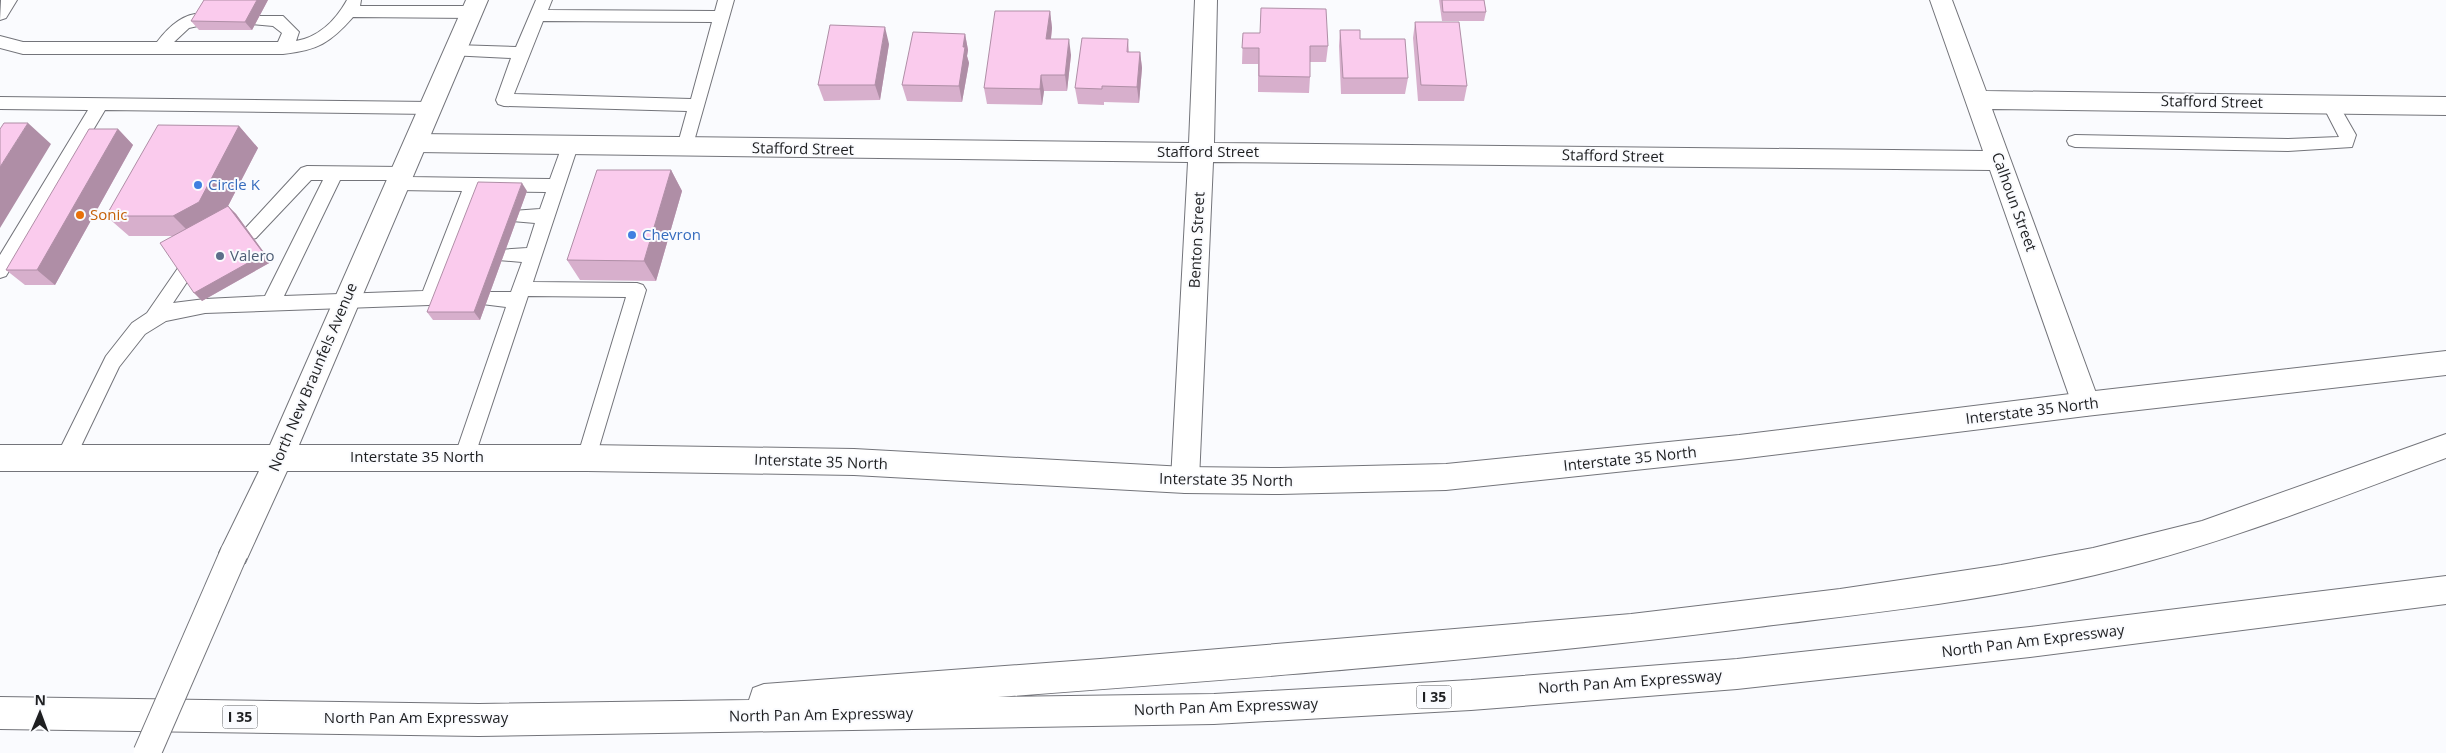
<svg xmlns="http://www.w3.org/2000/svg" width="2446" height="753" font-family="'Open Sans',sans-serif">
<style>
.lines{fill:none;stroke-linecap:round;stroke-linejoin:round}
.lane-casing{stroke:#73747a;stroke-width:2}
.street-casing{stroke:#73747a;stroke-width:2}
.secondary-casing{stroke:#73747a;stroke-width:2}
.highway-casing{stroke:#73747a;stroke-width:2}
.lane{fill:#fff;fill-rule:evenodd}
.street{fill:#fff;fill-rule:evenodd}
.secondary{fill:#fff;fill-rule:evenodd}
.highway{fill:#fff;fill-rule:evenodd}
.secondary-bridge-casing{stroke:#73747a;stroke-width:29;stroke-linecap:butt}
.secondary-bridge{stroke:#fff;stroke-width:27}
.wall{fill:#d7afcc}
.shaded-wall{fill:#af8ea6}
.building{fill:#facbed;stroke:#af8ea6}
.shop-dot{fill:#3f7fe0;stroke:#fafbfe;stroke-width:2}
.food-dot{fill:#e8710a;stroke:#fafbfe;stroke-width:2}
.service-dot{fill:#5c6f8a;stroke:#fafbfe;stroke-width:2}
.labels{text-anchor:middle;stroke-width:4;stroke-linejoin:round;paint-order:stroke}
.shield{fill:#fafbfe;stroke:#606163;stroke-width:1}
.shield-label{font-size:14px;font-weight:bold;fill:#1e1f21}
.street-label{font-size:15px;fill:#1e1f21;stroke:#fafbfe}
.shop-label{font-size:15px;fill:#366cbe;stroke:#fafbfe;text-anchor:start}
.food-label{font-size:15px;fill:#c56008;stroke:#fafbfe;text-anchor:start}
.service-label{font-size:15px;fill:#4e5e75;stroke:#fafbfe;text-anchor:start}
</style>
<rect width="100%" height="100%" fill="#fafbfe"/>
<g class="lines">
<!-- lane casing -->
<g class="lane-casing">
<path id="lane" d="M1,0h16l-11,18 -6,2z
M347,0h14l-1,6h112l6,2 2,4 -2,4 -6,2 -119,-1c-23,26 -35,33 -70,37h-260l-23,-6v-12l23,6h134c12,-16 31,-34 54,-27l2,4 -2,4 -22,5 -15,14h104l4,-9 -9,-7 -22,-2 -2,-4 2,-4h32l16,16 -3,9c23,-4 40,-21 51,-41z
M536,0h16l-4,10 167,1 3,-11h16l-43,152 -6,1 -6,-1 -2,-5 10,-36 -183,-5 -6,-2 -2,-4 15,-42 -62,-3 -2,-4 2,-4 6,-2 61,2zM543,21l169,1 -21,77 -177,-5z
M0,97l431,5 6,2 2,4 -2,4 -6,2 -326,-4 -99,166 -6,2v-23l88,-145 -88,-1z
M2330,98l6,2 20,35 -4,12 -64,4 -213,-4 -6,-2 -2,-4 2,-4 6,-2 213,4 51,-2 -17,-33 2,-4z
M570,140l6,2 2,4 -45,136 104,1 6,2 3,5 -52,174 -7,3 -7,-3 -3,-6 49,-161 -98,-1 -54,162 -3,6 -7,3 -7,-3 -3,-6 52,-151 -24,-3 -3,-5 3,-5 6,-2h23l11,-30 -24,-2 -3,-5 3,-5 29,-2 8,-25 -23,-2 -3,-5 3,-5 28,-2 6,-17 -67,-1 -44,112 -6,2 -224,8 -39,8 -21,13 -26,33 -47,98 -7,3 -7,-3 -3,-6 51,-103 26,-33 15,-10 31,-45 6,-2 6,2 3,5 -20,30 32,-4 60,-3 58,-116h-12l-55,58 -6,2 -6,-2 -3,-5 60,-65 6,-2 95,1 6,2 3,5 -2,3 141,2 12,-33 2,-4zM340,180h51l-2,3 3,5 6,2 64,1 -39,100 -139,5z"/>
</g>
<!-- street casing -->
<g class="street-casing">
<path id="street" d="M1195,0h22l-3,143 769,8 -53,-151h22l34,91 460,6v18l-454,-6 108,295 -4,8 -10,4 -10,-4 -4,-8 -82,-234 -777,-8 -14,318 -4,9 -10,4 -10,-4 -4,-9 17,-318 -772,-10 -9,-2 -3,-7 3,-7 9,-2 773,9z"/>
</g>
<!-- secondary casing -->
<g class="secondary-casing">
<path id="secondary" d="M466,0h22l-189,445h288l267,4 331,18 95,1 166,-4 293,-29 347,-43 360,-41v24l-360,41 -347,43 -293,31 -166,4 -95,-1 -331,-18 -267,-4h-300l-42,92 -11,4 -11,-4 -4,-10 40,-82h-259v-26h270z"/>
</g>
<!-- highway casing -->
<g class="highway-casing">
<path id="highway" d="M2446,434v24c-116,43 -231,89 -351,117 -110,26 -225,38 -337,52 -252,32 -506,51 -760,70l216,-3 257,-14 266,-21 293,-32 416,-51v28l-416,53 -293,32 -266,21 -257,14 -735,12 -479,-7v-32l479,7 270,-4 4,-12 11,-4 336,-25 531,-45 209,-25 161,-24 92,-17 109,-27z"/>
</g>
<!-- lane -->
<use href="#lane" class="lane"/>
<!-- street -->
<use href="#street" class="street"/>
<!-- secondary -->
<use href="#secondary" class="secondary"/>
<!-- highway -->
<use href="#highway" class="highway"/>
<!-- secondary-bridge casing -->
<g class="secondary-bridge-casing">
<path id="secondary-bridge" d="M147,753l87,-200"/>
</g>
<!-- secondary-bridge -->
<use href="#secondary-bridge" class="secondary-bridge"/>
</g>
<!-- wall -->
<path class="wall" d="M204,0h64l-16,30h-53l-8,-9z
M1439,0h45l2,12 -2,9h-42z
M1050,11l2,17 -1,11 20,16 -4,36h-23l-2,14 -55,-1 -3,-16z
M1415,22l52,64 -3,15h-46l-5,-63z
M1340,30l20,9 48,39 -3,16h-64l-2,-48z
M1243,33l85,13 -2,16h-16v15l-1,16 -51,-1v-28h-16z
M965,34l3,16 -1,6 2,7 -7,39 -55,-1 -5,-16z
M1128,39l1,13h11l2,16 -3,35 -35,-1v3l-26,-1 -3,-16z
M889,44l-9,56 -56,1 -6,-16z
M239,126l19,22 -30,58 8,8 35,48 -69,39 -30,-65h-43l-23,-20z
M118,129l15,16 -78,140h-30l-19,-15z
M671,170l11,21 -26,90 -76,-1 -13,-20z
M527,191l-47,129h-47l-6,-8z"/>
<!-- shaded-wall -->
<path class="shaded-wall" d="M257,0h11l-16,30 -7,-8z
M1050,11l2,17 -3,27 -3,-16z
M885,27l4,17 -9,56 -5,-15z
M965,34l3,16 -1,6 2,7 -7,39 -3,-16 4,-39z
M1069,39l2,16 -4,36 -2,-16z
M1140,52l2,16 -3,35 -2,-16z
M1041,75l3,16 -2,14 -2,-16z
M28,123l23,21 -51,84v-61z
M239,126l19,22 -30,58 8,8 35,48 -69,39 -8,-8v-56l-21,-21z
M118,129l15,16 -78,140 -18,-15z
M671,170l11,21 -26,90 -12,-20z
M522,183l5,8 -47,129 -6,-8z"/>
<!-- building -->
<path class="building" d="M204,0h53l-12,22 -54,-1z
M1442,0h42l2,12h-43z
M1261,8l65,1 2,37h-18v31l-51,-1v-28h-17l1,-15h17z
M995,11h55l-4,28h23l-4,36h-24l-1,14 -56,-1z
M1415,22h44l8,64 -46,-1z
M830,25l55,2 -10,58h-57z
M1340,30h20v9h45l3,39h-65z
M913,32l52,2 -2,13h2l-6,39 -57,-1z
M1082,38l46,1 -1,13h13l-3,35 -35,-1v3l-27,-1z
M4,123h24l-28,44v-38z
M158,125l81,1 -40,76 -26,14h-67z
M89,129h29l-81,141h-31z
M597,170h74l-27,91 -77,-1z
M478,182l44,1 -48,129h-47z
M228,206l36,48 -70,39 -34,-50z"/>
<!-- markers -->
<g class="shop-dot">
<circle cx="198" cy="185" r="5"/>
<circle cx="632" cy="235" r="5"/>
</g>
<circle class="food-dot" cx="80" cy="215" r="5"/>
<circle class="service-dot" cx="220" cy="256" r="5"/>
<g class="labels">
<!-- shield labels -->
<g class="shield">
<rect x="1416.5" y="685.5" width="35" height="23" rx="4"/>
<rect x="222.5" y="705.5" width="35" height="23" rx="4"/>
</g>
<g class="shield-label">
<text x="1434" y="702">I 35</text>
<text x="240" y="722">I 35</text>
</g>
<!-- street labels -->
<g class="street-label">
<text transform="translate(2212 102) rotate(1)" y="5">Stafford Street</text>
<text transform="translate(803 149) rotate(1)" y="5">Stafford Street</text>
<text x="1208" y="157">Stafford Street</text>
<text transform="translate(1613 156) rotate(1)" y="5">Stafford Street</text>
<text transform="translate(2014 202) rotate(70)" y="5">Calhoun Street</text>
<text transform="translate(1197 240) rotate(-87)" y="5">Benton Street</text>
<text transform="translate(313 377) rotate(-67)" y="5">North New Braunfels Avenue</text>
<text transform="translate(2032 411) rotate(-7)" y="5">Interstate 35 North</text>
<text x="417" y="462">Interstate 35 North</text>
<text transform="translate(1630 459) rotate(-6)" y="5">Interstate 35 North</text>
<text transform="translate(821 462) rotate(2)" y="5">Interstate 35 North</text>
<text transform="translate(1226 480) rotate(1)" y="5">Interstate 35 North</text>
<text transform="translate(2033 641) rotate(-7)" y="5">North Pan Am Expressway</text>
<text transform="translate(1630 682) rotate(-4)" y="5">North Pan Am Expressway</text>
<text transform="translate(1226 707) rotate(-2)" y="5">North Pan Am Expressway</text>
<text transform="translate(821 715) rotate(-1)" y="5">North Pan Am Expressway</text>
<text x="416" y="723">North Pan Am Expressway</text>
</g>
<!-- shop labels -->
<g class="shop-label">
<text x="208" y="190">Circle K</text>
<text x="642" y="240">Chevron</text>
</g>
<!-- food labels -->
<g class="food-label">
<text x="90" y="220">Sonic</text>
</g>
<!-- service labels -->
<g class="service-label">
<text x="230" y="261">Valero</text>
</g>
</g>
<!-- north arrow -->
<g transform="translate(40 713) rotate(1)" stroke="#fafbfe" stroke-width="4" paint-order="stroke">
<path d="M0-4L9 19L0 12L-9 19Z" fill="#1e1f21"/>
<text y="-8" font-size="14" font-weight="bold" text-anchor="middle" fill="#1e1f21">N</text>
</g>
</svg>
